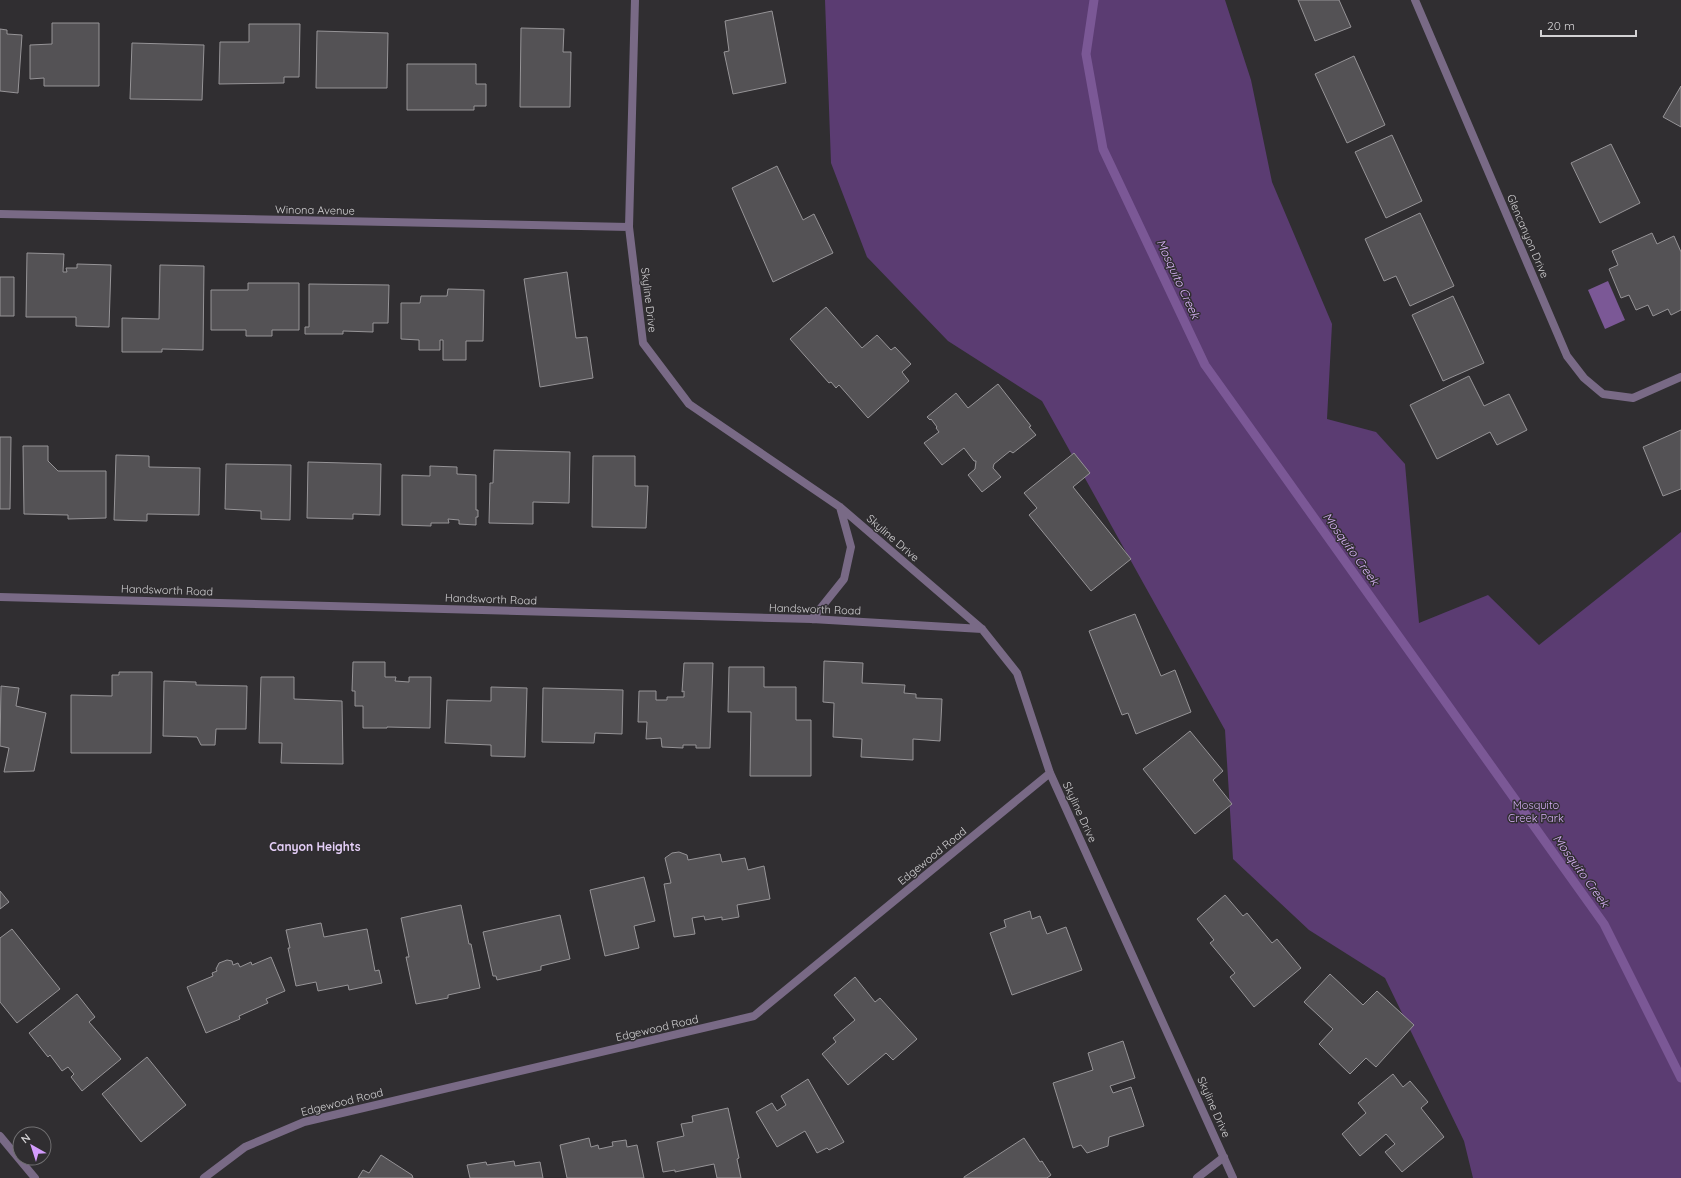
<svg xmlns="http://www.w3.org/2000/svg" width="1681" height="1178" font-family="Quicksand,sans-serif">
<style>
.green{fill:#5b3c72}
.water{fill:#7b5896}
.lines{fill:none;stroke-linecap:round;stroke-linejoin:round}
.stream{stroke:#7b5896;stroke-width:9}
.building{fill:#545255;stroke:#969497}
.minor{stroke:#796a86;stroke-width:8}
.labels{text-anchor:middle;stroke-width:3;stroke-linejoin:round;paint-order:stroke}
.street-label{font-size:11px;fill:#d3d2d4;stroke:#302e31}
.park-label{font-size:11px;fill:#d6aef6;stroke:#302e31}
.water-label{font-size:12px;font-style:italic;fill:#dfb7ff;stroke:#302e31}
.neighbourhood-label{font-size:12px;font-weight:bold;fill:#e5cff8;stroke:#302e31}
</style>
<rect width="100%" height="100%" fill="#302e31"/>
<!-- green -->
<path class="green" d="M825,0h400l26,80 21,102 60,142 -5,95 49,13 29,32 14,159 69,-28 51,50 142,-113v646h-208l-9,-37 -79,-163 -76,-48 -76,-71 -8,-129 -183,-329 -94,-60 -81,-84 -36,-94z"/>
<!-- water -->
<path class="water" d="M1608,281l17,39 -20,9 -17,-39z"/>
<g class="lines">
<!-- stream -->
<path class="stream" d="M1094,0l-8,54 17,95 102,216 399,559 77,154"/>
</g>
<!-- building -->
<path class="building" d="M1298,0h41l12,27 -36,14z
M772,11l14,72 -53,11 -9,-42 5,-1 -4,-30z
M52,23h47v63h-55v-8l-14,1v-34l22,-1z
M249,24h51l-1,53h-15v6l-65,1 1,-42h29z
M521,28l43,1 -1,23h8l-1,55h-50z
M0,29l7,1v4l15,1 -4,58 -18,-2z
M317,31l71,2 -1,55h-71z
M132,43l72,2 -2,55 -72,-1z
M1354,56l31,69 -38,18 -32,-69z
M407,64h69v20h10v22h-12v4h-67z
M1681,86v41l-18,-10z
M1392,135l30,66 -36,17 -31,-66z
M1611,144l29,59 -40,20 -29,-60z
M777,166l26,54 11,-6 19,39 -60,29 -41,-94z
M1420,213l34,73 -44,20 -14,-30 -12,5 -19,-42z
M1652,233l5,11 17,-8 7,16v58l-10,5 -3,-6 -15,7 -5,-11 -12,5 -7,-15 -8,3 -12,-29 9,-4 -6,-14z
M27,253l37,1 -1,18h4l-1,-4h11v-4l34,1 -2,62 -33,-1v-9h-50z
M160,265l44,1 -1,84 -41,-1v3h-40v-34l37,1z
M567,272l9,66 11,-1 6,41 -53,9 -16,-108z
M0,277h14v39h-14z
M248,283h51v47h-27v6h-26v-6h-35v-40h37z
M309,284l80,1 -1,38h-15v9l-30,-1v3h-38v-7h4z
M448,289l36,1 -1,51h-17v19h-23v-20h-3v10h-21v-10l-18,-1v-36h19l1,-7h26z
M1453,296l31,67 -41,18 -31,-66z
M826,307l36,41 15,-13 14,15 4,-3 16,17 -9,8 7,9 -41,37 -29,-33 -3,3 -5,-6 -2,1 -39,-44z
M1469,376l15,30 25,-12 18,36 -30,15 -7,-13 -53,27 -27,-54z
M998,384l33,42 -2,1 7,8 -23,18 -3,-2 -16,13 -1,4 8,9 -19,15 -14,-17 7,-6 1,-8h-2l-10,-13 -22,17 -18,-22 15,-11 -3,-4 1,-1 -6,-8 -1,1 -3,-3 29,-24 12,15z
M1681,430v59l-18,7 -20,-49z
M0,437h11l-1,72h-10z
M23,446h25v15l10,10h48v47l-38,1v-4l-44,-1z
M494,450l76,2 -1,51 -36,-1v22l-44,-1 1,-40h3z
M1074,453l16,20 -17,14 58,72 -40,32 -62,-76 8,-7 -13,-15z
M116,455l33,1v11l51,1 -1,47 -52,-1v7l-33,-1z
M593,456h42v30h13l-2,42 -54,-1z
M308,462l73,2 -1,51 -27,-1v5l-46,-1z
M226,464l65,1 -1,55 -29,-1v-8l-36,-2z
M430,466l27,1v7l19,1v35h2v7h-2v8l-17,-1v-4l-11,-1 1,4h-18v3l-29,-1v-50l28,1z
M1135,614l26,62 14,-6 16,42 -55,22 -8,-21 -6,2 -33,-84z
M824,661l39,2 -1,20 43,2 -1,8 12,1v4l26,1 -2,42 -27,-2v21l-52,-3 1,-18 -29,-2 1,-34 -11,-1z
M353,662h32v15h11l-1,4 14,1v-5h22l-1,51 -43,-1v1h-24v-22h-8v-15h-3z
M684,663h29l-3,85h-14v-3h-13v3l-21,-1 -1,-9 -15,1 1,-17h-9l1,-31h17v9h11v-3h17v-6l-2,1z
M729,667h35v20h32v33h15v56h-61l1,-64h-23z
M119,672h33l-1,81h-80v-58l41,1v-21h7z
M261,677h33v22l48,2 1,63 -62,-1 1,-20h-23z
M164,681l32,1v3l51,1 -1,43h-30l-1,16h-14l-4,-8 -34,-1z
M1,686l18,2 -3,18 30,7 -12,58 -30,1 5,-24 -9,-2z
M491,687l36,1 -2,69 -34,-1v-11l-46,-2 2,-43 44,1z
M543,688l80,2 -1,44 -27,-1 -1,10 -52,-1z
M1190,731l33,40 -10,9 19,24 -37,30 -52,-65z
M679,852l8,3 1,5 32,-6 2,8 23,-4 3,12 16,-4 6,33 -33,6 2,12 -17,3v-3l-17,3 -1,-4 -12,2 3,16 -21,3 -10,-53 7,-1 -6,-25 7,-5z
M644,877l11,44 -21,5 5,22 -34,8 -15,-66z
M0,891l9,11 -9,7z
M1225,895l18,21 4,-3 25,30 5,-4 24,29 -47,39 -24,-30 5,-4 -25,-30 4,-3 -17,-21z
M461,905l8,39h2l9,44 -32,7v3l-32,6 -10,-47h3l-8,-39z
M1030,911l2,8 8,-3 7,18 19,-7 16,43 -70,25 -22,-62 16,-6 -2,-7z
M560,915l10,44 -29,7v4l-44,10 -1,-4h-3l-10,-44z
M321,923l3,14 43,-8 8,42 4,-1 3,13 -33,7 -1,-5 -30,6 -2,-9 -20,4 -8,-38h2l-4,-18z
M12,929l48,60 -43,34 -17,-21v-64z
M271,957l14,34 -19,8 2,4 -29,13 1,3 -34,14 -19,-46 26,-11 -1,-3 5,-2 -1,-2 3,-6 8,-3 5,1 1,4 5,-2 2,4 11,-5 1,3z
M1330,974l33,31 14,-14 37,34 -38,42 -10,-9 -16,16 -31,-30 14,-15 -29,-27z
M855,977l20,25 5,-4 37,41 -24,21 -7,-7 -38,32 -26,-31 14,-12 -3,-4 22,-18 -21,-25z
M77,994l18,23 -6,5 32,37 -39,32 -11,-14 3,-3 -6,-7 -6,4 -12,-16 -2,2 -19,-24z
M1123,1041l12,37 -25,8 3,7 18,-6 13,39 -35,11 -1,9 -21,7 -6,-8 -8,3 -20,-65 40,-13 -5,-17z
M147,1057l39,48 -45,37 -39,-48z
M1393,1074l10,13 7,-6 18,21 -7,6 23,29 -42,35 -17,-20 10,-8 -9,-10 -26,22 -18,-22 24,-21 -8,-10z
M808,1079l36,63 -15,8 -2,-2 -10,5 -12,-22 -28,16 -21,-35 16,-9 5,8 9,-6 -5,-9z
M728,1108l11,50 -2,1 4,19h-24l-3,-14 -39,8v-2l-12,2 -6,-30 27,-6 -3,-12 12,-2 -1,-6z
M589,1138l2,9 7,-2 1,4 14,-3 -1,-4 14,-2 1,7 10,-2 7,33h-77l-7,-33z
M1024,1138l16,24 2,-1 9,14 -4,3h-83v-1z
M381,1155l31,20 1,3h-55l5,-8 6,3z
M514,1161l1,5 25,-4 3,16h-73l-3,-13 19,-3 1,3z"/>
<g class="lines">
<!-- minor -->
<path class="minor" d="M635,0l-6,227 14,116 46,61 151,103 142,122 35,44 33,100 183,405
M1415,0l152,356 17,22 19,16 30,4 48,-21
M0,214l629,13
M0,597l812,22 170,10
M812,619l32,-40 7,-32 -11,-40
M0,1136l35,42
M204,1178l41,-31 59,-25 450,-106 296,-243
M1197,1178l27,-21"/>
</g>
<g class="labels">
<!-- street labels -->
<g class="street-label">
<text transform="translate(315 210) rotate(1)" y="4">Winona Avenue</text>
<text transform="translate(1528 236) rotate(67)" y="4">Glencanyon Drive</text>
<text transform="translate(649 300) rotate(83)" y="4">Skyline Drive</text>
<text transform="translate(893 538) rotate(41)" y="4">Skyline Drive</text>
<text transform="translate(167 590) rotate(2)" y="4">Handsworth Road</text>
<text transform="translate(491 599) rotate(2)" y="4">Handsworth Road</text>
<text transform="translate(815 609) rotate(2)" y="4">Handsworth Road</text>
<text transform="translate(1080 812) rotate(65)" y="4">Skyline Drive</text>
<text transform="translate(932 856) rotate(-39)" y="4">Edgewood Road</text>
<text transform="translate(657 1028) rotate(-13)" y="4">Edgewood Road</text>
<text transform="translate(342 1102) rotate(-14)" y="4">Edgewood Road</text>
<text transform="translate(1214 1107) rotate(66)" y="4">Skyline Drive</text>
</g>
<!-- park labels -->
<g class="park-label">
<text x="1536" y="809">Mosquito<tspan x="1536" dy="13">Creek Park</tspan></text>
</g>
<!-- water labels -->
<g class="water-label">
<text transform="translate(1178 279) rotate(65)" y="4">Mosquito Creek</text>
<text transform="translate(1351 549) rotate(54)" y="4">Mosquito Creek</text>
<text transform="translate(1581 871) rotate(54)" y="4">Mosquito Creek</text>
</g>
<!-- neighbourhood labels -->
<g class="neighbourhood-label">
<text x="315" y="851">Canyon Heights</text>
</g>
</g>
<!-- north arrow -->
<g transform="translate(32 1146) rotate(321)"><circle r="19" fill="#302e31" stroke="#717072"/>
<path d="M0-3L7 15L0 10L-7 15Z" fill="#d39cfc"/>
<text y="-6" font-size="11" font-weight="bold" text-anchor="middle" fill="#d3d2d4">N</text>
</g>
<!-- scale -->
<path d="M1541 30v6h95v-6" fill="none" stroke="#d3d2d4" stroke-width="2"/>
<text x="1547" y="30" font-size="12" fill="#d3d2d4" stroke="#302e31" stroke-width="3" paint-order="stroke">20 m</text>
</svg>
